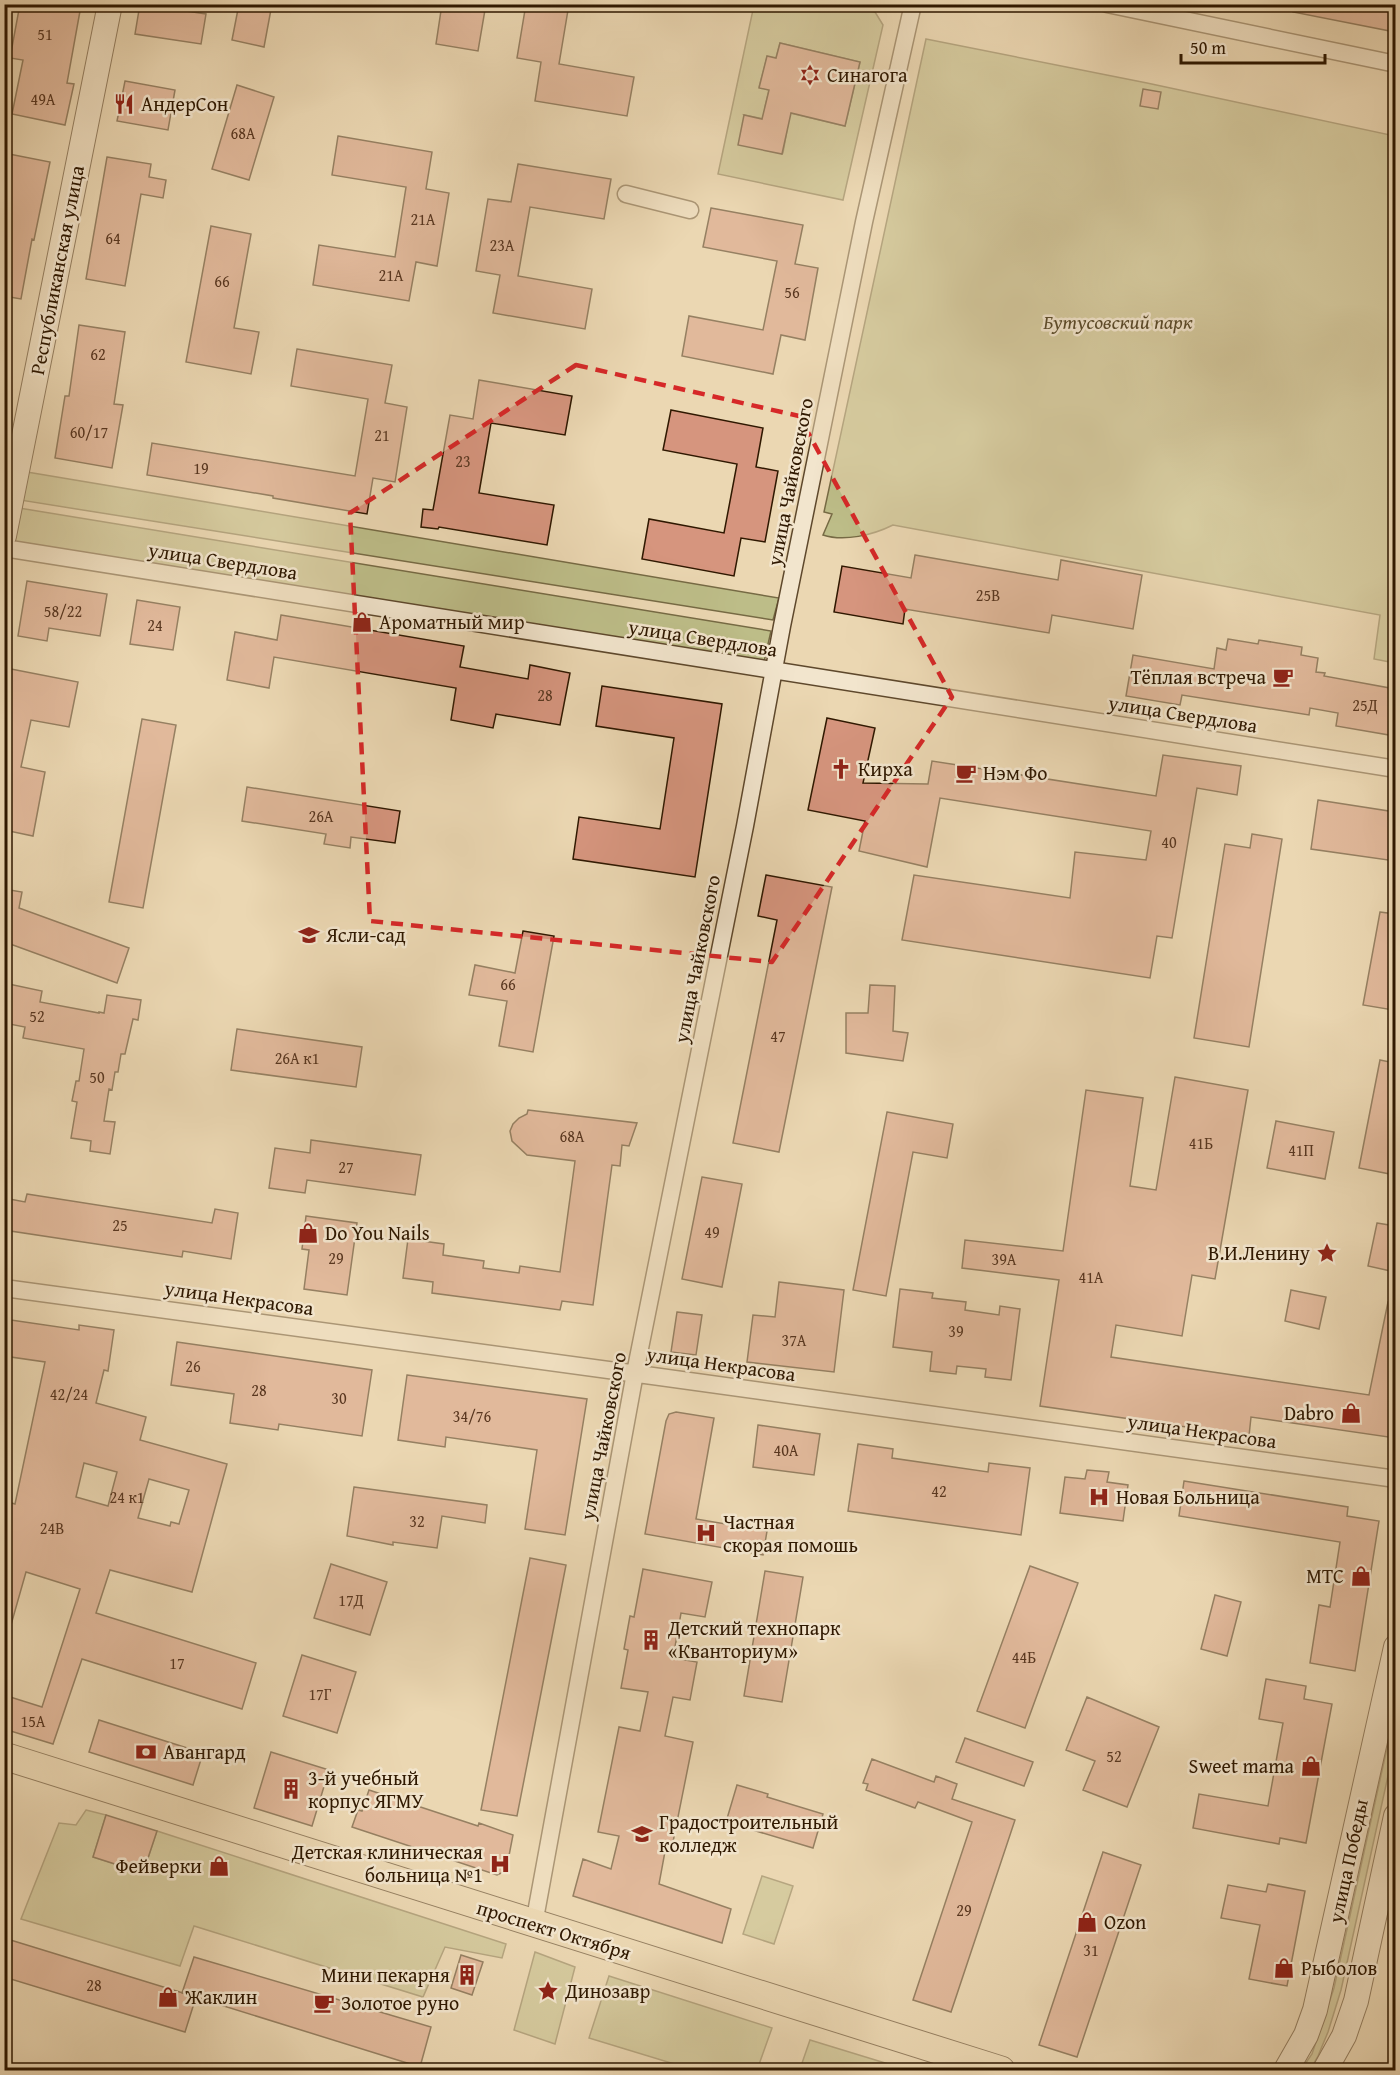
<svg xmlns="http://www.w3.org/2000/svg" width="1400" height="2075" font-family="'Gentium Book Plus',serif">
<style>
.green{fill:#bdbd88;stroke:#766a44;stroke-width:1.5;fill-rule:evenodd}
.building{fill:#d6957e;stroke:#2f1800;stroke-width:1.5;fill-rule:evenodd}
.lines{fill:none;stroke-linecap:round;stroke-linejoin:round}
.street-casing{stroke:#5e482c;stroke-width:19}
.secondary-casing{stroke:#2f1800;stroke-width:26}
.primary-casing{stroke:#2f1800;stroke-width:29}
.street{stroke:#f2e5cd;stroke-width:16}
.secondary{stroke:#f2e5cd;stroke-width:24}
.primary{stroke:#ebd7b2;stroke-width:27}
.marked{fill:none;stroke:#d62828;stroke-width:4.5;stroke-dasharray:12 8;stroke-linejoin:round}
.labels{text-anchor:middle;stroke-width:5;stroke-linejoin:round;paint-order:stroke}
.number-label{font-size:16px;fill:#593720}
.poi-label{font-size:20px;fill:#2f1800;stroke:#f2e5cd;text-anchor:start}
.street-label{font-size:20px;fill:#2f1800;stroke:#f2e5cd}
.park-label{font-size:20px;font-style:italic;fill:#5a4a29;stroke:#f2e5cd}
</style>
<rect width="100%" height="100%" fill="#ebd7b2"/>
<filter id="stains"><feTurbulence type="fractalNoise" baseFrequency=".00333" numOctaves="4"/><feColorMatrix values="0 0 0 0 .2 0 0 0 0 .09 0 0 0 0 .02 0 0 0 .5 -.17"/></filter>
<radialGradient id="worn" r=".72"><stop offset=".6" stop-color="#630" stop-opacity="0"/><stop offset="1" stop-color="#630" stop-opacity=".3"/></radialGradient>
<!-- green -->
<path class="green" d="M754,5h81l40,7 8,13 -40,175 -125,-26zM780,43l80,19 -15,64 -80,-19 4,-17 -10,-3 8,-30 9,1zM744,115l44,9 -5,29 -1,1z
M926,39l221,44 248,53v527l-21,-4 6,-44 -487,-90c-20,10 -49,17 -70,10l9,-21 -8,-2z
M27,472l752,126 -6,22 -753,-120z
M19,508l752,123 -7,31 -753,-121z
M1395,1712v32l-54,246 -13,42 -10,24 -8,14h-9l11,-16 22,-66z
M86,1810l20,5 -13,42 50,16 14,-42 349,113 -4,14 -57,-11 -22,50 -229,-71 -14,40 -159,-47 38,-96 17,2z
M762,1876l31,10 -19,58 -31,-10z
M535,1952l40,15 -20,77 -41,-14z
M609,1976l163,52 -15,42h-63l-105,-32z
M810,2040l98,30h-104l-4,-1z"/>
<!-- building -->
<path class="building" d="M20,4h26l34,7 -13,72 7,1 -9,41 -53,-11 11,-54 -13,-2z
M140,4l66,10 -5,30 -66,-10z
M239,4h33l-8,43 -32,-7z
M442,4h44l-8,47 -42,-7z
M526,4h43l-10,60 75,13 -7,39 -92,-15 6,-39 -24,-4z
M1294,4h101v28l-102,-20z
M780,43l80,19 -15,64 -54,-13 -9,41 -44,-9 6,-30 18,4 7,-29 -10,-2 8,-32 9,2z
M125,81l50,9 -7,40 -51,-9z
M237,85l37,12 -25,83 -37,-11z
M1143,89l18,3 -3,17 -18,-3z
M338,136l94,16 -6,37 23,4 -12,73 -21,-4 -7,39 -96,-16 6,-40 76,12 11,-70 -74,-12z
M4,153l46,9 -16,78 -2,-1 -11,60 -17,-3z
M107,157l44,7 -2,13 17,3 -3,18 -22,-4 -16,92 -39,-7z
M518,164l93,15 -7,40 -74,-12 -12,69 74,13 -7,40 -92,-16 7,-38 -24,-4 12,-72 23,3z
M711,208l92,17 -8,39 23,4 -13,72 -24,-5 -8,39 -91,-18 7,-40 74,14 14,-69 -74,-14z
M211,226l40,8 -17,94 25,4 -8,42 -65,-12z
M79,325l46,7 -11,72 9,1 -11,63 -57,-10 10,-62h4z
M297,349l95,16 -7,38 22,4 -12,75 -22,-4 -6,36 -94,-16v-2l-126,-21 5,-32 203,33 13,-77 -77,-13z
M479,380l93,16 -7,39 -74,-12 -12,70 75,12 -7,40 -108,-18 -1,2 -17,-2 2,-18 10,1 17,-95 23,4z
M671,410l92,18 -7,39 22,4 -13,71 -24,-4 -7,38 -92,-17 7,-40 75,14 13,-69 -74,-14z
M915,555l143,25 3,-20 81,15 -9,54 -81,-14 -3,18 -144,-24 -2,15 -69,-12 8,-46 69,12z
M27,581l80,13 -7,42 -51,-8 -2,13 -29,-5z
M137,600l43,7 -7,43 -43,-6z
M281,615l183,31 -4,21 68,12 2,-14 40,8 -10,52 -64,-11 -3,14 -42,-8 5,-32 -182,-31 -5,31 -42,-8 8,-48 42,8z
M1228,639l30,5 1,-4 43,7 -1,8 17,3 -2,14 9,1 -1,3 71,13v47l-59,-10 2,-13 -28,-5 -1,7 -127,-20 -2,10 -54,-9 7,-41 81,14 3,-21 9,2z
M11,669l67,13 -9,45 -38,-7 -10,47 24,5 -12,64 -29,-6v-128z
M602,686l120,18 -27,173 -122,-18 6,-42 81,12 14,-91 -78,-12z
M827,718l48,10 -12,55 65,1 4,-23 224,35 7,-41 78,11 -4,29 -40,-7 -25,150 -15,-2 -7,42 -248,-38 12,-65 156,23 5,-46 71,8 5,-29 -211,-33 -13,69 -68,-16 6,-30 -57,-11z
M142,719l34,6 -33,183 -34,-6z
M247,787l153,24 -5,32 -44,-6 -1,11 -26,-4 2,-10 -84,-13z
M1318,800l77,12v49l-84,-12z
M1252,834l30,5 -33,208 -55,-9 31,-194 25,4z
M766,875l66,12 -53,265 -46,-9 44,-223 -19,-4z
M4,889l18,3 -3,16 110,40 -12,35 -104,-38 -9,-1z
M1380,912l15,2v81l-2,15 -30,-5z
M523,931l31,5 -21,116 -34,-6 8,-45 -38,-6 6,-30 40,8z
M4,983l38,8 -2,11 59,11v-1l5,1 3,-18 34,5 -3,20 -5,-1 -8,35h-4l-3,18h-3l-3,18 -3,-1 -5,32 11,1 -5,32 -20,-3 1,-10 -20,-3 6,-36 -5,-1 4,-20h3l5,-32 -61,-11 2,-11 -21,-4z
M870,985l25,1 -2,45 15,2 -5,28 -57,-8v-40h22z
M237,1029l125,18 -6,40 -125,-17z
M1380,1060l15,3v112l-36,-7z
M1175,1077l73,13 -33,189 -23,-4 -10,61 -66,-11 -5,32 258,38 19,-93h7v136l-144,-21 -2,19 -209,-30 19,-126 -97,-12 3,-28 98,11 23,-161 57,8 -13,88 26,4z
M528,1110l109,13 -8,23 -7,-1 -2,21 -8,-1 -19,140 -31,-4 -2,9 -128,-17 1,-11 -30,-4 5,-39 36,5 -1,11 41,6 -1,7 36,5 1,-7 40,6 15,-111 -48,-6 -15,-14 -2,-10 3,-7 6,-6 8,-4z
M887,1112l66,12 -6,34 -34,-6 -27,144 -33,-6z
M1276,1121l58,11 -9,47 -58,-11z
M311,1140l110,15 -6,40 -108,-15 -2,13 -36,-5 6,-40 35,5z
M702,1177l40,7 -20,103 -40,-8z
M27,1194l185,29 3,-14 23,4 -7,46 -48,-8 -1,6 -178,-27v-32l21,4z
M306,1216l51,7 -10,72 -43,-6 5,-39 -7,-1z
M1377,1223l18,3v46l-27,-6z
M779,1282l65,8 -10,82 -87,-10 6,-47 22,2z
M900,1289l33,4 -1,5 34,4 -1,8 34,5 1,-9 20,3 -9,71 -26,-3 1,-8 -29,-3 -1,8 -26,-3 2,-19 -39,-5z
M1291,1290l35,7 -7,32 -34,-8z
M677,1312l25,3 -6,40 -25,-3z
M4,1319l75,11v-5l35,5 -6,41 -4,-1 -8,33 50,14 -6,23 87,24 -35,128 -82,-22 -14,43 160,50 -14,46 -160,-50 -29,85 -49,-15v-34l38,12 38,-118 -54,-17 -17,60 -5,-1v-91l4,-14 -4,-1v-10l4,-13 7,2 30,-142 -41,-6zM84,1463l33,9 -9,34 -32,-9zM149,1479l40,11 -10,34 -8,-2 -1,4 -32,-8z
M177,1342l195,28 -10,66 -83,-12 -1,6 -48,-7 4,-29 -63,-9z
M407,1375l180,24 -22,136 -40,-6 12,-79 -91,-13 -1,10 -47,-7z
M676,1412l38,6 -18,101 71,12 -4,24 -118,-21 21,-113 3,-7z
M758,1425l62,9 -6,41 -61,-8z
M858,1444l35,5 -1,9 96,14 1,-9 41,5 -9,67 -173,-24z
M1087,1470l22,2 -2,10 21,3 -5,36 -63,-8 5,-36 20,2z
M1184,1481l164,26 -1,9 32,5 -24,150 -45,-8 9,-58 11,2 10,-65 -161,-26z
M354,1487l133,18 -2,18 -43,-7 -5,32 -44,-6v3l-46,-9z
M530,1558l36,7 -49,251 -36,-6z
M331,1564l56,18 -17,53 -56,-17z
M1030,1566l48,17 -53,145 -48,-17z
M643,1569l69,13 -7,35 -24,-4 -8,45 24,4 -7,38 -17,-3 -8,39 28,6 -21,105 -6,-1 -7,38 72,25 -9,34 -149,-47 10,-37 28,10 8,-33 -21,-4 21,-105 21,4 8,-39 -27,-4 7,-38 -4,-1 6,-33 4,1z
M765,1571l38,6 -21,125 -38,-6z
M1215,1595l26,7 -14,54 -26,-7z
M302,1655l54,17 -19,61 -54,-17z
M1266,1679l40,7 -2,13 28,5 -26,139 -26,-5 -1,6 -86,-16 6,-34 69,12 15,-83 -24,-4z
M1087,1697l72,30 -32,80 -44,-17 12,-29 -29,-11z
M99,1720l104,33 -10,32 -104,-33z
M965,1738l68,24 -9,24 -68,-24z
M271,1752l58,18 -17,56 -58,-18z
M872,1759l62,23 2,-6 21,8 -5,15 63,21 -64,192 -38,-12 59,-178 -54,-20 -3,6 -49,-18 2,-6 -5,-1z
M737,1785l31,9 -1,3 56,17 -10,34 -87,-26z
M369,1790l109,36 1,-3 34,12 -7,36 -9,4 -145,-48 6,-17 4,1z
M106,1815l51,16 -14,42 -50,-16z
M1103,1852l38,13 -64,192 -38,-12z
M1268,1884l37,7 -18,95 -38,-7 11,-54 -39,-7 7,-33 38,7z
M4,1938l192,59 -11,35 -181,-55z
M461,1955l22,7 -11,33 -21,-7z
M194,1957l237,70 -11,40 -238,-74z"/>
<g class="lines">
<!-- street casing -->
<g class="street-casing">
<path id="street" d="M1107,4l289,60
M626,194l64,16
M4,548l1392,221
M4,1288l656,89 736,102
M534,1924l101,-551 110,-547 37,-200 82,-404 49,-218"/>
</g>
<!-- secondary casing -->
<g class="secondary-casing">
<path id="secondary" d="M4,536l106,-532
M1286,2070l20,-35 9,-25 81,-363
M1325,2070l19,-34 12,-35 40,-185"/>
</g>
<!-- primary casing -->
<g class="primary-casing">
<path id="primary" d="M4,1756l997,314"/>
</g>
<!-- street -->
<use href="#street" class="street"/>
<!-- secondary -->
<use href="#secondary" class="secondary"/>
<!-- primary -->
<use href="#primary" class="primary"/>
</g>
<!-- marked area -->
<path d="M0 0H1400V2075H0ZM576,365l223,51 153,281 -180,265 -402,-41 -20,-408z" fill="#ebd7b2" fill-opacity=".55" fill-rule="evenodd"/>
<path class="marked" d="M576,365l223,51 153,281 -180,265 -402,-41 -20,-408z"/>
<!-- icons -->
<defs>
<g id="synagogue-bare" transform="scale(1.62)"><path d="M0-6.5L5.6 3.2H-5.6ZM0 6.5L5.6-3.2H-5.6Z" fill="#8f2418" stroke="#f2e5cd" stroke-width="2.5" paint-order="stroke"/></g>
<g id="restaurant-bare" transform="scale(1.62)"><path d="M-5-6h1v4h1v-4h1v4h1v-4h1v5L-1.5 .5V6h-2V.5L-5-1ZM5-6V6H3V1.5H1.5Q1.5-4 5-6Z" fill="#8f2418" stroke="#f2e5cd" stroke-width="2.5" paint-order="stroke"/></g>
<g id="shop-bare" transform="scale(1.62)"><path d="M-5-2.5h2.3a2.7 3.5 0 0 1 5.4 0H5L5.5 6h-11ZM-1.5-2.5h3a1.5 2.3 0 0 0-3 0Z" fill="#8f2418" stroke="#f2e5cd" stroke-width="2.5" paint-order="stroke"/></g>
<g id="cafe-bare" transform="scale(1.62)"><path d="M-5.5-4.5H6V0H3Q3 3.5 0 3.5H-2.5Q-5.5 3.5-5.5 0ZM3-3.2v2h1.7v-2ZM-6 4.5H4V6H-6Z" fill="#8f2418" stroke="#f2e5cd" stroke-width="2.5" paint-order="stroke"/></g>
<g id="church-bare" transform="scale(1.62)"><path d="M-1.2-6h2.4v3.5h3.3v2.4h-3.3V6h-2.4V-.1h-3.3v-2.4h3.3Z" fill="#8f2418" stroke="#f2e5cd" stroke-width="2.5" paint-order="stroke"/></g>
<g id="school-bare" transform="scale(1.62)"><path d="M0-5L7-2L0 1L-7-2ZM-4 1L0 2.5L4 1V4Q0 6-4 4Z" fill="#8f2418" stroke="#f2e5cd" stroke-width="2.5" paint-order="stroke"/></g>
<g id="sight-bare" transform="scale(1.62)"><path d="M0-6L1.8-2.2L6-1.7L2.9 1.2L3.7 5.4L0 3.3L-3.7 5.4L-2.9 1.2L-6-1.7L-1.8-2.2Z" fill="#8f2418" stroke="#f2e5cd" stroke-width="2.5" paint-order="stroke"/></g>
<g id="hospital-bare" transform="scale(1.62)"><path d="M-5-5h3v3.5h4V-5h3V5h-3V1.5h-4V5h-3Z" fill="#8f2418" stroke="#f2e5cd" stroke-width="2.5" paint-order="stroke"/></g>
<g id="building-bare" transform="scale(1.62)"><path d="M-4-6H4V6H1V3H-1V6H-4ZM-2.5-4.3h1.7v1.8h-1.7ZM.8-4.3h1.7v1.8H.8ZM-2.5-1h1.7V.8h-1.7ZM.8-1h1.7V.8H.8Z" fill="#8f2418" stroke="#f2e5cd" stroke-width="2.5" paint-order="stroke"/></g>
<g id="bank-bare" transform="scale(1.62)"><path d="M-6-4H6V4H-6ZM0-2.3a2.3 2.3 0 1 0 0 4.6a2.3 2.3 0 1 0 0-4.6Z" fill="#8f2418" stroke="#f2e5cd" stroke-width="2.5" paint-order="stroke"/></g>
<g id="university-bare" transform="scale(1.62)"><path d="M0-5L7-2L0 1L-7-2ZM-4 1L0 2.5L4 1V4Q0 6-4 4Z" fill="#8f2418" stroke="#f2e5cd" stroke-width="2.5" paint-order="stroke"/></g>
</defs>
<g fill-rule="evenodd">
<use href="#synagogue-bare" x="810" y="75"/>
<use href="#restaurant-bare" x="124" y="104"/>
<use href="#shop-bare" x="362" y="622"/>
<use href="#cafe-bare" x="1283" y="677"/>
<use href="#church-bare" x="841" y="769"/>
<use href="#cafe-bare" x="966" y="773"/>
<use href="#school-bare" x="309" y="935"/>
<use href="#shop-bare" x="308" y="1233"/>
<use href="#sight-bare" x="1327" y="1253"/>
<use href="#shop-bare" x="1351" y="1413"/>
<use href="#hospital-bare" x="1099" y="1497"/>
<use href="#hospital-bare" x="706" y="1533"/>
<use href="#shop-bare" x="1361" y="1576"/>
<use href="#building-bare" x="651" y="1640"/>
<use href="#bank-bare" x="146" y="1752"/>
<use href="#shop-bare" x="1311" y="1766"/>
<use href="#building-bare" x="291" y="1789"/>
<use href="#university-bare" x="642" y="1834"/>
<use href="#hospital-bare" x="500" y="1864"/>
<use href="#shop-bare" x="219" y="1866"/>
<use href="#shop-bare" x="1087" y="1922"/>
<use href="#shop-bare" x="1284" y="1968"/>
<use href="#building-bare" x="467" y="1975"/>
<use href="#sight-bare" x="548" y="1991"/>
<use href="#shop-bare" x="168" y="1997"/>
<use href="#cafe-bare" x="324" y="2003"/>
</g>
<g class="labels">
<!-- number labels -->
<g class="number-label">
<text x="45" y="40">51</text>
<text x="43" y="105">49А</text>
<text x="243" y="139">68А</text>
<text x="423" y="225">21А</text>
<text x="113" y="244">64</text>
<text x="502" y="251">23А</text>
<text x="391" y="281">21А</text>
<text x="222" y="287">66</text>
<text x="792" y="298">56</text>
<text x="98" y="360">62</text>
<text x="89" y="438">60/17</text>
<text x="382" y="441">21</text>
<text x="463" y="467">23</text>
<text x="201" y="474">19</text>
<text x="988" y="601">25В</text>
<text x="63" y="617">58/22</text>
<text x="155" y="631">24</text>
<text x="545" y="701">28</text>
<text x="1365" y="711">25Д</text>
<text x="321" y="822">26А</text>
<text x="1169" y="848">40</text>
<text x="508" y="990">66</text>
<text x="37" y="1022">52</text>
<text x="778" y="1042">47</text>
<text x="297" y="1064">26А к1</text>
<text x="97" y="1083">50</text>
<text x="572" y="1142">68А</text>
<text x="1201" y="1149">41Б</text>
<text x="1301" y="1156">41П</text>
<text x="346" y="1173">27</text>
<text x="120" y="1231">25</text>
<text x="712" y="1238">49</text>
<text x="336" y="1264">29</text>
<text x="1004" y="1265">39А</text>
<text x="1091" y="1283">41А</text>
<text x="956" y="1337">39</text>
<text x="794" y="1346">37А</text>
<text x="193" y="1372">26</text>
<text x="259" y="1396">28</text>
<text x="69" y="1400">42/24</text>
<text x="339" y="1404">30</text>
<text x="472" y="1422">34/76</text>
<text x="786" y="1456">40А</text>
<text x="939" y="1497">42</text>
<text x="127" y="1503">24 к1</text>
<text x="417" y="1527">32</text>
<text x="52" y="1534">24В</text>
<text x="351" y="1606">17Д</text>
<text x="1024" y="1663">44Б</text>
<text x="177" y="1669">17</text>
<text x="320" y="1700">17Г</text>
<text x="33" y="1727">15А</text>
<text x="1114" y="1762">52</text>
<text x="964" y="1916">29</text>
<text x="1091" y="1956">31</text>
<text x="94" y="1991">28</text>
</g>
<!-- poi labels -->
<g class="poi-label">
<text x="827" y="82">Синагога</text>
<text x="141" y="111">АндерСон</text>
<text x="379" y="629">Ароматный мир</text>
<text x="1266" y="684" text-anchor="end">Тёплая встреча</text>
<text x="858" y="776">Кирха</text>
<text x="983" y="780">Нэм Фо</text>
<text x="326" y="942">Ясли-сад</text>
<text x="325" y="1240">Do You Nails</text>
<text x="1310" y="1260" text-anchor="end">В.И.Ленину</text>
<text x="1334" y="1420" text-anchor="end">Dabro</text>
<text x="1116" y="1504">Новая Больница</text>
<text x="723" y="1529">Частная<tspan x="723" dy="23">скорая помошь</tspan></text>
<text x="1344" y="1583" text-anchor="end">МТС</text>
<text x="668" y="1635">Детский технопарк<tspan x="668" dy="23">«Кванториум»</tspan></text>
<text x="163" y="1759">Авангард</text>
<text x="1294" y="1773" text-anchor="end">Sweet mama</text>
<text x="308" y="1785">3-й учебный<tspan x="308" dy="23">корпус ЯГМУ</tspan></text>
<text x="659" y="1829">Градостроительный<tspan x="659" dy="23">колледж</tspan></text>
<text x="483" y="1859" text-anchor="end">Детская клиническая<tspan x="483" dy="23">больница №1</tspan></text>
<text x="202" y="1873" text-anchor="end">Фейверки</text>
<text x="1104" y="1929">Ozon</text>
<text x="1301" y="1975">Рыболов</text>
<text x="450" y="1982" text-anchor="end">Мини пекарня</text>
<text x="565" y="1998">Динозавр</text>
<text x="185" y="2004">Жаклин</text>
<text x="341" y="2010">Золотое руно</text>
</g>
<!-- street labels -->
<g class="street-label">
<text transform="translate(57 270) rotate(-79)" y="7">Республиканская улица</text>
<text transform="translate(790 482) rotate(-79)" y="7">улица Чайковского</text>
<text transform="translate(223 561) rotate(9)" y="7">улица Свердлова</text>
<text transform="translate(703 638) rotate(9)" y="7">улица Свердлова</text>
<text transform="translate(1183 714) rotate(9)" y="7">улица Свердлова</text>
<text transform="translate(697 959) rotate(-79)" y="7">улица Чайковского</text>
<text transform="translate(239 1298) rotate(8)" y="7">улица Некрасова</text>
<text transform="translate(721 1364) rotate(8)" y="7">улица Некрасова</text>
<text transform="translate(1202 1431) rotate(8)" y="7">улица Некрасова</text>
<text transform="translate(603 1436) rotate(-79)" y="7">улица Чайковского</text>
<text transform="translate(1348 1861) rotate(-78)" y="7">улица Победы</text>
<text transform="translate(554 1930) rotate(17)" y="7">проспект Октября</text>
</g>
<!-- park labels -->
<g class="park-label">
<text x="1118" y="329">Бутусовский парк</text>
</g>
</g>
<!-- margin -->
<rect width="1400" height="2075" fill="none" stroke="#ebd7b2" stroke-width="24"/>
<rect x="6" y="6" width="1388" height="2063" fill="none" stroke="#2f1800" stroke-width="3"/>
<rect x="12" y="12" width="1376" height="2051" fill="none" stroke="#2f1800" stroke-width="1.5"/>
<!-- scale -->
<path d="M1181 54v9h144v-9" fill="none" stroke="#2f1800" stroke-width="3"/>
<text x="1190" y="54" font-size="18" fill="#2f1800" stroke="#f2e5cd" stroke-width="4.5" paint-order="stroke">50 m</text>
<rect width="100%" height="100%" filter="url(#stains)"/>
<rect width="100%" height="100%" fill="url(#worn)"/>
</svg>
